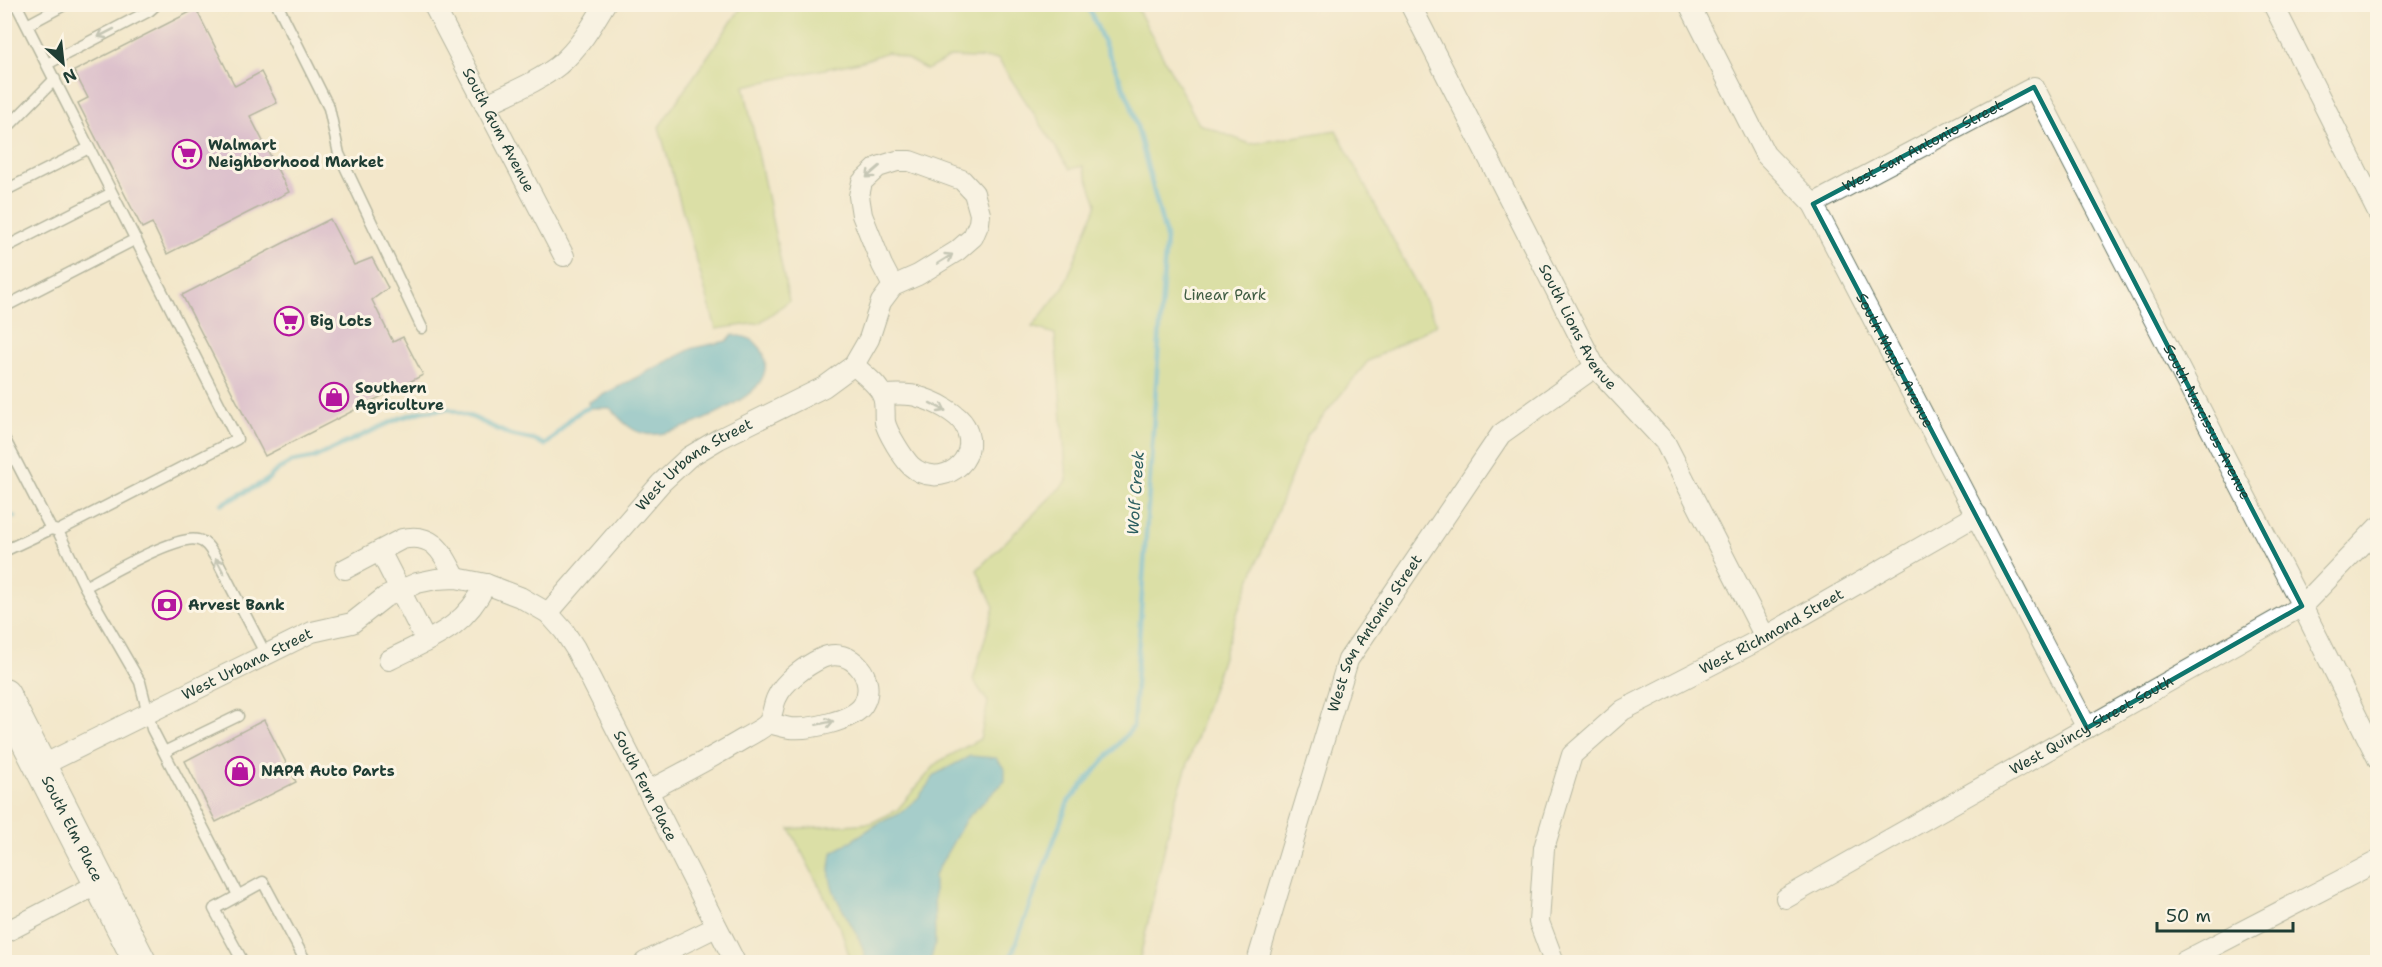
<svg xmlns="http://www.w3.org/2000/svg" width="2382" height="967" font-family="'Shantell Sans',sans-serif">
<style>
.green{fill:#bfd67a;stroke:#6f8a57;stroke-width:1.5}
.water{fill:#4aaec9;stroke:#34767e;stroke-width:1.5}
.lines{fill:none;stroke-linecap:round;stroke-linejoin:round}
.stream{stroke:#4aaec9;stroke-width:5}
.building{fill:#c293cf}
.lane-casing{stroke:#697869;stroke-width:13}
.street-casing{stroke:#697869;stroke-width:22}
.primary-casing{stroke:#697869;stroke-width:34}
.lane{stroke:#fff;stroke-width:10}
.street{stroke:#fff;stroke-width:20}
.primary{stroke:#fff;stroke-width:32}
.oneway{stroke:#8f9e9a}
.marked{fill:none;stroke:#0f766e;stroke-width:4.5;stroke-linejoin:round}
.labels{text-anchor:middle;stroke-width:6;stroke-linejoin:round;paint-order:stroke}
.street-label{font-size:15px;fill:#1f3d34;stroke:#fcf5e5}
.poi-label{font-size:15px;font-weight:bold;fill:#1f3d34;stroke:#fcf5e5;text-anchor:start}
.park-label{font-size:15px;fill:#3f5c42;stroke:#fcf5e5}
.water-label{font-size:16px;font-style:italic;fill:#2c5f61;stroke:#fcf5e5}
</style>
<rect width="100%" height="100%" fill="#fcf5e5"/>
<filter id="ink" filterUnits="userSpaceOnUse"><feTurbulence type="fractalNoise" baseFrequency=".0167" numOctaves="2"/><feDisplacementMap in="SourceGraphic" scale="12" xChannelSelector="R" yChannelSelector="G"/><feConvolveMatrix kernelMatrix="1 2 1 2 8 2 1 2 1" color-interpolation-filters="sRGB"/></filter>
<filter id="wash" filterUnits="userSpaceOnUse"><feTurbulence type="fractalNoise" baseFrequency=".008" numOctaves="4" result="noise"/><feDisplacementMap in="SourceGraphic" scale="24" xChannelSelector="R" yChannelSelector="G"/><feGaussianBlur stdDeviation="1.35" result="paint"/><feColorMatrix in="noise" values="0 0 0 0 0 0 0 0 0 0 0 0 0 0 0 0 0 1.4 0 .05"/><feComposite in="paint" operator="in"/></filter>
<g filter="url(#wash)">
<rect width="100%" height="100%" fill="#f3e7cb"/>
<!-- green -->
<path class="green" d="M1135,4l64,120 51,20 86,-14 101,194 -69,37 -61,75 -69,175 -64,195 -35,156h-288l-10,-33 -51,-100 81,-6 26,-13 41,-48 42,-23 8,-37 -15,-22 21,-73 -17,-37 90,-89 -12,-147 -23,-7 32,-41 33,-82 -14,-38 -13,3 -72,-110 -48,-2 -23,13 -20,-11 -20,-7 -24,9 -119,25 45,215 -30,22 -43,6 -57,-202 84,-122z"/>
<!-- water -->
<path class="water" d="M732,335c6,1 13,1 18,4 18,10 20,32 7,47 -15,19 -87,53 -111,48 -17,-3 -25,-15 -36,-26h-22l1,-6 104,-54 34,-7z
M970,756l26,2 9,11v12l-39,38 -32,57 1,69 -5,17h-64c-4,-31 -31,-54 -36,-85 -1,-8 1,-16 2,-24l47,-30 20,-9 19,-16 18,-24z"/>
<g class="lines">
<!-- stream -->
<path class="stream" d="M222,504l44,-23 11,-11 15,-8 21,-4 87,-40 23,-7 26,-2 25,9 36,17 24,5 11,5c16,-12 23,-30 43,-37
M4,513l11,4
M1009,962l59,-160 65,-75 33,-490 -35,-133 -44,-100"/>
</g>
<g id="blocks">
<!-- building -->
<path class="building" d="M196,9l39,77 26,-14 16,31 -27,13 39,76 -122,62 -15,-31 -10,5 -64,-125 10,-5 -14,-27z
M330,219l24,46 18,-7 16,30 -16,12 21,42 10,-5 20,38 -158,81 -83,-161z
M264,720l32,62 -80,40 -31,-61z"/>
</g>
</g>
<g filter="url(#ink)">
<use href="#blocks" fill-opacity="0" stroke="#697869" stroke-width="1.5"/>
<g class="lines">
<!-- lane casing -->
<g class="lane-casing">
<path id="lane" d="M277,4l52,104 10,46 83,174
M27,25l39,-21
M47,64l102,-53 8,-7
M4,131l51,-52
M4,191l85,-43
M4,248l108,-55
M4,307l132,-68
M4,438l47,91
M58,531l27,56 55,95 12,47 86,166
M4,551l47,-22 7,2 179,-92 -221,-435
M85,587c22,-12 92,-53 113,-47 10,2 14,13 19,20l49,95
M164,752l74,-36
M243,962l-29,-53 49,-27 43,80"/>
</g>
<!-- street casing -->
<g class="street-casing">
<g id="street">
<path id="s1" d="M433,4l131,252"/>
<path id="s2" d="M1410,4l185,363 70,75 100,195"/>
<path id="s3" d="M1689,4l76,150 48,50 274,524"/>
<path d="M2273,4l105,209"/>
<path d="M485,105c24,-12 53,-23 74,-40 20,-17 33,-39 46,-61"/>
<path id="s4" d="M1813,204l221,-117 268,519 76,153"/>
<path d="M854,365c8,8 24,19 28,30 4,7 2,19 3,27 2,10 18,36 26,44 28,25 72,-4 54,-40 -7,-13 -31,-25 -46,-29 -10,-4 -25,-2 -36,-2"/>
<path d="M380,551l46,90"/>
<path d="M345,569l57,-30c33,-7 41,15 54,39"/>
<path id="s5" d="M548,613l113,-130 28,-26 30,-18 105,-52 30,-22 15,-26 12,-37 12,-16 25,-11 39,-24 16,-14 6,-14 1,-9 -6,-21 -12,-13 -52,-19h-13l-19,6 -16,15 -3,14 3,19 20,50 11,21"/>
<path d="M389,660c44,-23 74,-30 97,-76"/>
<path id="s6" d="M41,766l271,-134 40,-9 33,-26 32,-14 19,-4 20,-1 30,6 34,13 28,16 16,18 11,17 160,314"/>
<path d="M648,791c33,-17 65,-34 97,-53 6,-4 18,-9 23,-15 5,-7 5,-19 9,-26 7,-16 30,-32 45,-39 28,-13 57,21 41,47 -10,16 -55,25 -73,23 -7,-1 -15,-4 -22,-5"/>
<path id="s7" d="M1786,898l516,-292 76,-79"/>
<path d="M4,933l96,-50"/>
<path d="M645,962l71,-35"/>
<path id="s8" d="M1257,962l91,-302 153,-226 94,-67"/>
<path id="s9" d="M1554,962l-15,-40 5,-74 28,-93 51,-45 142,-73 212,-122"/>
<path d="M2183,962l195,-101"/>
</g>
</g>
<!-- primary casing -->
<g class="primary-casing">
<g id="primary">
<path id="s10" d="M4,695l136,267"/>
</g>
</g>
<!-- lane -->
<use href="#lane" class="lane"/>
<!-- street -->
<use href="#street" class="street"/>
<!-- primary -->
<use href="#primary" class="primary"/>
</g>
<!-- one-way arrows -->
<defs><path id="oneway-shaft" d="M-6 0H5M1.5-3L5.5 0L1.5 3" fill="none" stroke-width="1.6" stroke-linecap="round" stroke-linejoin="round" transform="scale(1.5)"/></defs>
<g class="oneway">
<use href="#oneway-shaft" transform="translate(106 33) rotate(153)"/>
<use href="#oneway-shaft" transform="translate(873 172) rotate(139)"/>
<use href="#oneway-shaft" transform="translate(945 259) rotate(-32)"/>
<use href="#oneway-shaft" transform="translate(938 407) rotate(27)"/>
<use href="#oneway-shaft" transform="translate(220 566) rotate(-118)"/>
<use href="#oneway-shaft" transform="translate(825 723) rotate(-12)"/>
</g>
</g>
<!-- marked area -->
<path d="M0 0H2382V967H0ZM2034,87l268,519 -215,122 -274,-524z" fill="#f3e7cb" fill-opacity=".55" fill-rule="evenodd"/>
<path class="marked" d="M2034,87l268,519 -215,122 -274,-524z"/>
<!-- icons -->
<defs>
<g id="supermarket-ring" transform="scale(1.5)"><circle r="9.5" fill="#fcf5e5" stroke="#b5179e" stroke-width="1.5"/><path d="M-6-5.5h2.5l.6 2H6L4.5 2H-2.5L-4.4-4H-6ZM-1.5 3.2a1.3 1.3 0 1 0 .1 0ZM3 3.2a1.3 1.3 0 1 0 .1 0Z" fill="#b5179e"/></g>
<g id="shop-ring" transform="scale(1.5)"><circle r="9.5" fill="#fcf5e5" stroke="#b5179e" stroke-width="1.5"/><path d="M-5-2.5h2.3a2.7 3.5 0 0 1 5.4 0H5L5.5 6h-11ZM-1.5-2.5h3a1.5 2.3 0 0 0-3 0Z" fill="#b5179e"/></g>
<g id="bank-ring" transform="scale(1.5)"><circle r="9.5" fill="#fcf5e5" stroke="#b5179e" stroke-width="1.5"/><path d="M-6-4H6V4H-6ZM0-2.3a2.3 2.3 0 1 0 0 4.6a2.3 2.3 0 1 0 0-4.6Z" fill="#b5179e"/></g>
</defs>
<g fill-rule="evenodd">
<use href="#supermarket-ring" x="187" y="154"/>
<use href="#supermarket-ring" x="289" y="321"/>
<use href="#shop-ring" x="334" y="397"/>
<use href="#bank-ring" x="167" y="605"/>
<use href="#shop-ring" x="240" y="771"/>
</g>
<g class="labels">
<!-- street labels -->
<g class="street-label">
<text dy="5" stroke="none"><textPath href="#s1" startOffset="142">South Gum Avenue</textPath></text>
<text dy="5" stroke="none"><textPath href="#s4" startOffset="124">West San Antonio Street</textPath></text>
<text dy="5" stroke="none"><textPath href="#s2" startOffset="364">South Lions Avenue</textPath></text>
<text dy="5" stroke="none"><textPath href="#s3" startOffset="414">South Maple Avenue</textPath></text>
<text dy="5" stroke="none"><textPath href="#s4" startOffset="627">South Narcissus Avenue</textPath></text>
<text dy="5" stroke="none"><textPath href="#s5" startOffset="210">West Urbana Street</textPath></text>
<text dy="5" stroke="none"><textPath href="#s9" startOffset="450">West Richmond Street</textPath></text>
<text dy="5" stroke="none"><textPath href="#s8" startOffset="351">West San Antonio Street</textPath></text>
<text dy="5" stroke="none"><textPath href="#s6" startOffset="230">West Urbana Street</textPath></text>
<text dy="5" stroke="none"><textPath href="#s7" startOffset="351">West Quincy Street South</textPath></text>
<text dy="5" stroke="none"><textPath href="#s6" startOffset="758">South Fern Place</textPath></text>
<text dy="5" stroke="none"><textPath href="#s10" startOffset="150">South Elm Place</textPath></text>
</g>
<!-- poi labels -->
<g class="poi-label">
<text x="208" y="150">Walmart<tspan x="208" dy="17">Neighborhood Market</tspan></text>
<text x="310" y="326">Big Lots</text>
<text x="355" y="393">Southern<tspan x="355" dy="17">Agriculture</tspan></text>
<text x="188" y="610">Arvest Bank</text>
<text x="261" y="776">NAPA Auto Parts</text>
</g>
<!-- park labels -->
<g class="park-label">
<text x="1225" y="300">Linear Park</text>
</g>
<!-- water labels -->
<g class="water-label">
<text transform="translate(1135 493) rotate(-86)" y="6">Wolf Creek</text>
</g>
</g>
<!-- margin -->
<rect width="2382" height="967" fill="none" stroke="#fcf5e5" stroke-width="24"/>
<!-- north arrow -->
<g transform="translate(63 63) rotate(153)" stroke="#fcf5e5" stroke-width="4.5" paint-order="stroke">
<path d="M0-4.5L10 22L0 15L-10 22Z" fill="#1f3d34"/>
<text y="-9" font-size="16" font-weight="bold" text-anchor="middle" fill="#1f3d34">N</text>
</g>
<!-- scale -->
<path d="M2157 922v9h136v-9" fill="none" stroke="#1f3d34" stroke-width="3"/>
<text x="2166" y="922" font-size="18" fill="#1f3d34" stroke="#fcf5e5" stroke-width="4.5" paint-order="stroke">50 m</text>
</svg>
